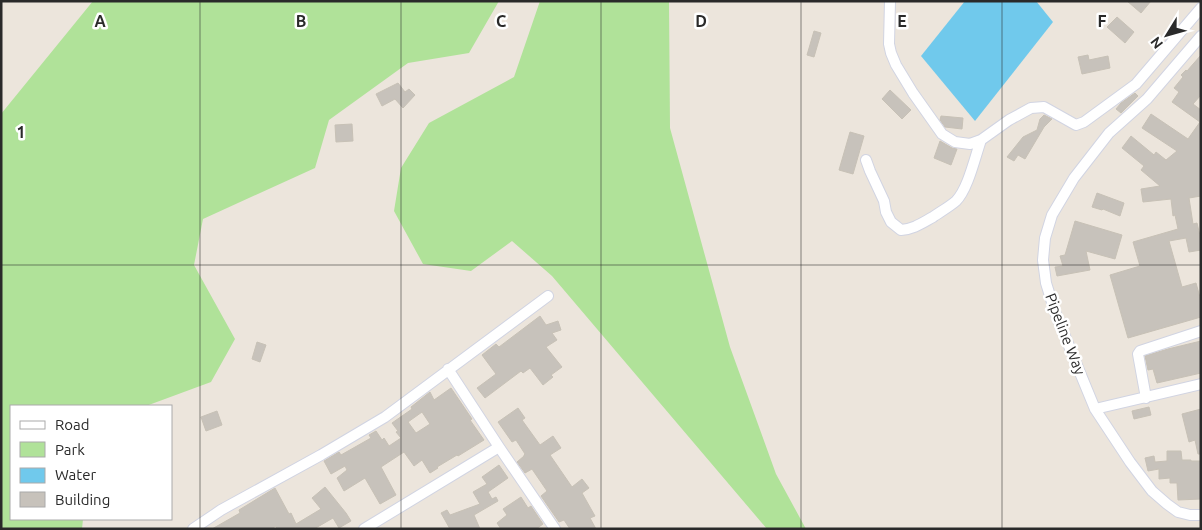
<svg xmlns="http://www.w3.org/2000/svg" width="1202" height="530" font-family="Ubuntu,sans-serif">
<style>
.green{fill:#b0e299}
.water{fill:#70c9ec}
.building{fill:#c7c2bb;stroke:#c7c1b6;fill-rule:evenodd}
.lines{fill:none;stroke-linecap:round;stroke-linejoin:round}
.minor-casing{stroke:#d1d4e2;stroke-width:12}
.minor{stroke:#fff;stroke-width:10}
.grid{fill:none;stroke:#2a2a2a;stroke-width:1;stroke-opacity:0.55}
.labels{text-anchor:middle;stroke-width:5;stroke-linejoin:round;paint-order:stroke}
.street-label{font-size:15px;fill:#2a2a2a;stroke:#fff}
.grid-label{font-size:16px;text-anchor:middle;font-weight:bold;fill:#2a2a2a;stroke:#fff;stroke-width:5;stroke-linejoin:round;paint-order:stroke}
</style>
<rect width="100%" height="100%" fill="#ece5dc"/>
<!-- green -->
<path class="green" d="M93,1h406l-30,52 -61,10 -79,57 -14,48 -112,51 -9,46 41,74 -24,43 -65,24h-135v113h72l-1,10h-81v-415z
M540,1h129l1,127 60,219 46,127 30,55h-39l-215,-253 -40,-35 -41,30 -48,-7 -29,-53 7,-43 28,-45 85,-46z"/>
<!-- water -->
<path class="water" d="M965,1h71l17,21 -78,99 -54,-65z"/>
<!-- building -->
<path class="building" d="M1127,1h24l-10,12z
M1117,17l17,15 -9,11 -18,-16z
M814,31l7,2 -7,24 -7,-2z
M1088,55l1,5 19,-4 2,12 -28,6 -4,-17z
M1201,55v40l-8,9 8,6v86l-12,2 4,26 4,-1 4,17v10l-12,2 -3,-14 -17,3 13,46 14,-4 5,18v16l-73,21 -18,-63 30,-9 -7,-24 45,-13 -3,-14 -2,1 -2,-17 -28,3 -2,-13 19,-3 -19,-16 3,-4 -22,-18 9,-12 23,19 2,-3 10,8 11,-9 -35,-23 9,-14 37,25 12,-17 -28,-20 7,-10 -5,-4 9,-11 -2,-2 5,-5 1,1z
M398,83l7,9 4,-3 6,6 -12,13 -8,-9 -13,7 -6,-12z
M890,90l21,20 -9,9 -20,-20z
M1135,93l3,3 -17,17 -5,-4 5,-6z
M1044,115l8,4 -8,8 -19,32 -7,-4 -4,6 -7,-4 16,-20 14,-7 3,-11z
M941,116l22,2 -1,11 -17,-2 -5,-7z
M352,124l1,17 -17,1 -1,-17z
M850,132l14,4 -11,38 -14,-4z
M940,141l12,7 5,1 -6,16 -17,-7z
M1097,193l27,10 -4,13 -17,-7 -1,1 -10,-3z
M1075,221l47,14 -7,24 -29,-8 4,19 -33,6 -2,-9 8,-1 -3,-10 5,-1z
M540,316l6,9 12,-4 3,9 -9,3 5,7 -11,7 16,20 -11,8 2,2 -10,8 -13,-17 -7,5 -2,-2 -36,27 -8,-10 19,-14 -14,-19 14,-11 3,3z
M1201,341v32l-44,10 -4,-14 -5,1 -3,-14 23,-7z
M257,342l9,3 -6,17 -8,-3z
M451,388l21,31 -2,1 14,20 -26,16 -1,-1 -20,12 1,1 -8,5 -8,-13 -8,6 -10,-14 -23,15 15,28 -16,9 -15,-26 -21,13 -7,-13 10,-8 -2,-4 -14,8 -7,-13 15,-9 2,3 30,-17 -2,-3 7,-4 6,9 2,-2 5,8 12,-8 -5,-6 2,-1 -6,-8 20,-14 -1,-2 19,-15 4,8zM422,412l8,12 -14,9 -8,-11z
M1149,407l2,8 -17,4 -2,-8z
M518,408l7,10 -3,2 18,25 13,-9 8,12 -11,7 22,32 10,-8 7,9 -7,5 13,23 -5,2 6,11h-26l-6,-9 -5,2 -18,-26 6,-5 -15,-22 -7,4 -8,-11 7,-6v-1l1,-1 -9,-14 -4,2 -14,-20z
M1201,409v45h-3l-3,-14 -6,2 -7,-28z
M217,411l5,14 -16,6 -5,-14z
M1167,451h14l1,9h9v1h10v38l-23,1 -1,-17h-7v-5l-11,1v-10l-11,2 -3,-13 9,-2 1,6 12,-1z
M499,465l9,13 -20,14 4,7 4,-2 2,4 -24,14 6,14h-30l-9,-16 6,-3 3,5 30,-11 -7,-12 14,-8 -5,-7z
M325,487l21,26 5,8 -12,7 -6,-10 -19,11h-37l-1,-3 -5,3h-59l28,-16 -1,-3 36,-22 14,26 2,-1 5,11 25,-15 -9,-11z
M521,497l7,11 3,-2 12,18 -7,5h-35l-4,-6 10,-8 -4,-6z"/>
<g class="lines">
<!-- minor casing -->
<g class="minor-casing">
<path id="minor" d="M890,1l-1,43 2,9 5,12 17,28 29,41 13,8 15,2 11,-4 28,-20 22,-12 13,-1 32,18 8,-3 52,-38 65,-76
M1201,36l-54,63 -38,34 -35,45 -22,37 -7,23 -2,22 3,23 9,29 40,97 35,53 22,29 15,13 11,8 12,3h11
M866,160l4,11 14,30 2,11 5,10 10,8c13,-1 21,-7 32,-13 7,-5 16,-10 23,-16 12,-12 19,-44 25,-61
M448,369l51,78 56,82
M1146,398l-8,-44 2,-3 61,-20
M1095,409l106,-25
M193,529l28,-19 100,-55 64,-38 163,-121
M364,529l135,-82"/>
</g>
<!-- minor -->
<use href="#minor" class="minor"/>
</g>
<!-- grid -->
<path class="grid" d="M200,1v528M401,1v528M601,1v528M801,1v528M1002,1v528M1,265h1200"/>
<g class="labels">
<!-- street labels -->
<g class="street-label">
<text transform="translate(1065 334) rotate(69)" y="5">Pipeline Way</text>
</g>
</g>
<g class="grid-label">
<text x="100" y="27">A</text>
<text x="301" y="27">B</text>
<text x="501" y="27">C</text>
<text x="701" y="27">D</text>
<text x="902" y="27">E</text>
<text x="1102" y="27">F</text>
<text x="21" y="138">1</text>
</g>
<!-- border -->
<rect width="1202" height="530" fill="none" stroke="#2a2a2a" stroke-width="5"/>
<!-- legend -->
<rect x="10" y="405" width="162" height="115" fill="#ffffff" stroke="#aaaaaa"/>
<rect x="20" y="421" width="25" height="8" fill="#ffffff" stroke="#aaaaaa"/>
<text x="55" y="430" font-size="15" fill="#2a2a2a">Road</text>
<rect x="20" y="442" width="25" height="15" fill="#b0e299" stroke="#aaaaaa"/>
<text x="55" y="455" font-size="15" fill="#2a2a2a">Park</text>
<rect x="20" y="468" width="25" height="15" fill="#70c9ec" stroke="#aaaaaa"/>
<text x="55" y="480" font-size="15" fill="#2a2a2a">Water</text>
<rect x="20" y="492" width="25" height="15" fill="#c7c2bb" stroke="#aaaaaa"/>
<text x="55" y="505" font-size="15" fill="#2a2a2a">Building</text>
<!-- north arrow -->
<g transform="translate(1167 35) rotate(233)" stroke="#ffffff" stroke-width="4" paint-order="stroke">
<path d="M0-4L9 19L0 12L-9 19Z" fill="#2a2a2a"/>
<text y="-8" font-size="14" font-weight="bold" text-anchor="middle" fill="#2a2a2a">N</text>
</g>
</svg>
